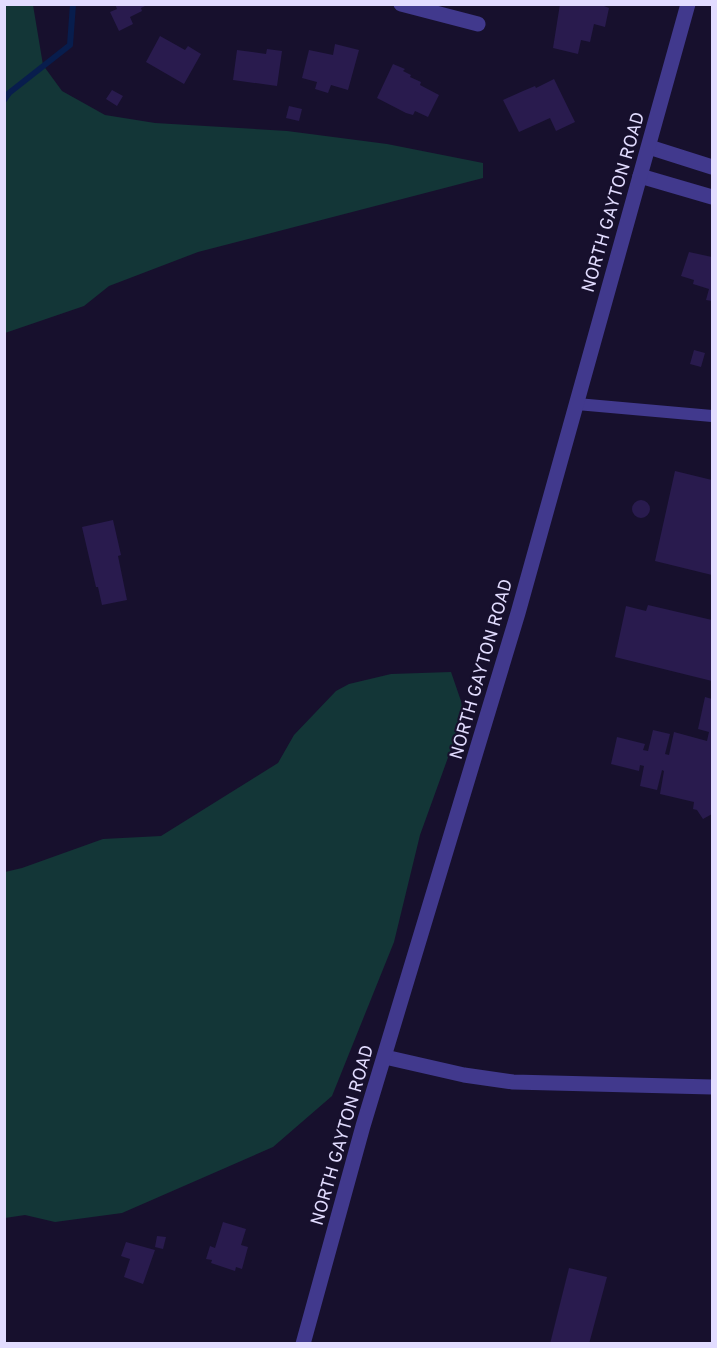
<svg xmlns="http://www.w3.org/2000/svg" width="717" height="1348" font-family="Overpass,sans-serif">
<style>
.green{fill:#133637}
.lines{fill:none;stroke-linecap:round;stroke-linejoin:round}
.stream{stroke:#081d4d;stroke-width:6}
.building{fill:#291b4e}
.service{stroke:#41398d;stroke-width:12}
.minor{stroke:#41398d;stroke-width:15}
.tertiary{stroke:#41398d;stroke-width:15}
.labels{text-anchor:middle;stroke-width:4.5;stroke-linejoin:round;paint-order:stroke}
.street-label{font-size:18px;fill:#e2dcff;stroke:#17102d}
</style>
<rect width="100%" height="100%" fill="#17102d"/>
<!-- green -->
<path class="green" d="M4,5h29l10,60 19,26 43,24 50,8 132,8 100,13 96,19v15l-285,74 -89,34 -25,20 -79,27z
M451,672l10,29 2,15 -43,119 -26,107 -62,154 -59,51 -151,66 -67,9 -30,-7 -20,3v-346l17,-4 81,-29 58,-3 117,-73 16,-28 42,-44 13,-7 42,-10z"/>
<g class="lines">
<!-- stream -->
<path class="stream" d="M4,100l5,-7 61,-48 3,-41"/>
</g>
<!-- building -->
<path class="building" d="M115,4h34l-8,4 1,3 -12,6 3,7 -14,7 -9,-19 7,-3z
M560,4h39l10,4 -4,19 -11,-3 -4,18 -9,-2 -3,14 -25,-6z
M160,36l25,14 3,-4 13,8 -17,30 -38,-22z
M335,44l24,6 -11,40 -17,-5 -3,8 -13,-4 2,-7 -15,-4 7,-28 24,5z
M267,49l15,2 -5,35 -44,-6 4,-30 29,4z
M393,64l12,5 -2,2 8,4 -1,2 11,5 -1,3 19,10 -11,22 -13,-6 -2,4 -7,-2 -29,-15z
M554,79l21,43 -19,9 -6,-13 -31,14 -16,-32 20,-9 12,-5 1,2z
M112,90l11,6 -6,10 -11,-7z
M289,106l13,3 -3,12 -13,-3z
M689,252l23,5v44l-6,-1 3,-11 -16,-5 1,-4 -13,-4z
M694,350l11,3 -4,14 -11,-3z
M675,471l37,9v95l-57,-14z
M632 509a9 9 0 1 1 18 0a9 9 0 1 1-18 0Z
M113,520l8,35 -3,1 9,44 -25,5 -4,-18h-2l-14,-60z
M648,605l64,15v61l-97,-24 11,-51 20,5z
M705,697l7,2v115l-9,5 -6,-9 -4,-1 1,-7 -34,-8 4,-23 -2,-1 -5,20 -17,-4 4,-20 -4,-1 -1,6 -28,-7 6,-27 28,7 -2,6 5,1 5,-21 17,4 -5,20 4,1 5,-23 33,9 2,-9 -11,-3z
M223,1222l23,7 -5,16 7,2 -6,22 -6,-2 -1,4 -24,-8 1,-3 -6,-1 4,-13 5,2z
M157,1236l9,1 -3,12 -8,-2z
M126,1242l29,8 -12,34 -19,-7 6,-18 -9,-3z
M569,1268l38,9 -18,67h-39z"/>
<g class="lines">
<!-- service -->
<path class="service" d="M577,404l135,12"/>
<!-- minor -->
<path class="minor" d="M401,4l77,20
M649,147l63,20
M640,176l72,21
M385,1057l79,18 49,7 199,5"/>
<!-- tertiary -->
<path class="tertiary" d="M303,1344l60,-218 155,-513 170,-609"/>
</g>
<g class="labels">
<!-- street labels -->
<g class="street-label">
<text transform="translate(613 202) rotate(-74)" y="6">NORTH GAYTON ROAD</text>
<text transform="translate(481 669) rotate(-74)" y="6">NORTH GAYTON ROAD</text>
<text transform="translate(342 1135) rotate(-74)" y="6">NORTH GAYTON ROAD</text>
</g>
</g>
<!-- border -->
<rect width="717" height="1348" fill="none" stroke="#e2dcff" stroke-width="12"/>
</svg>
